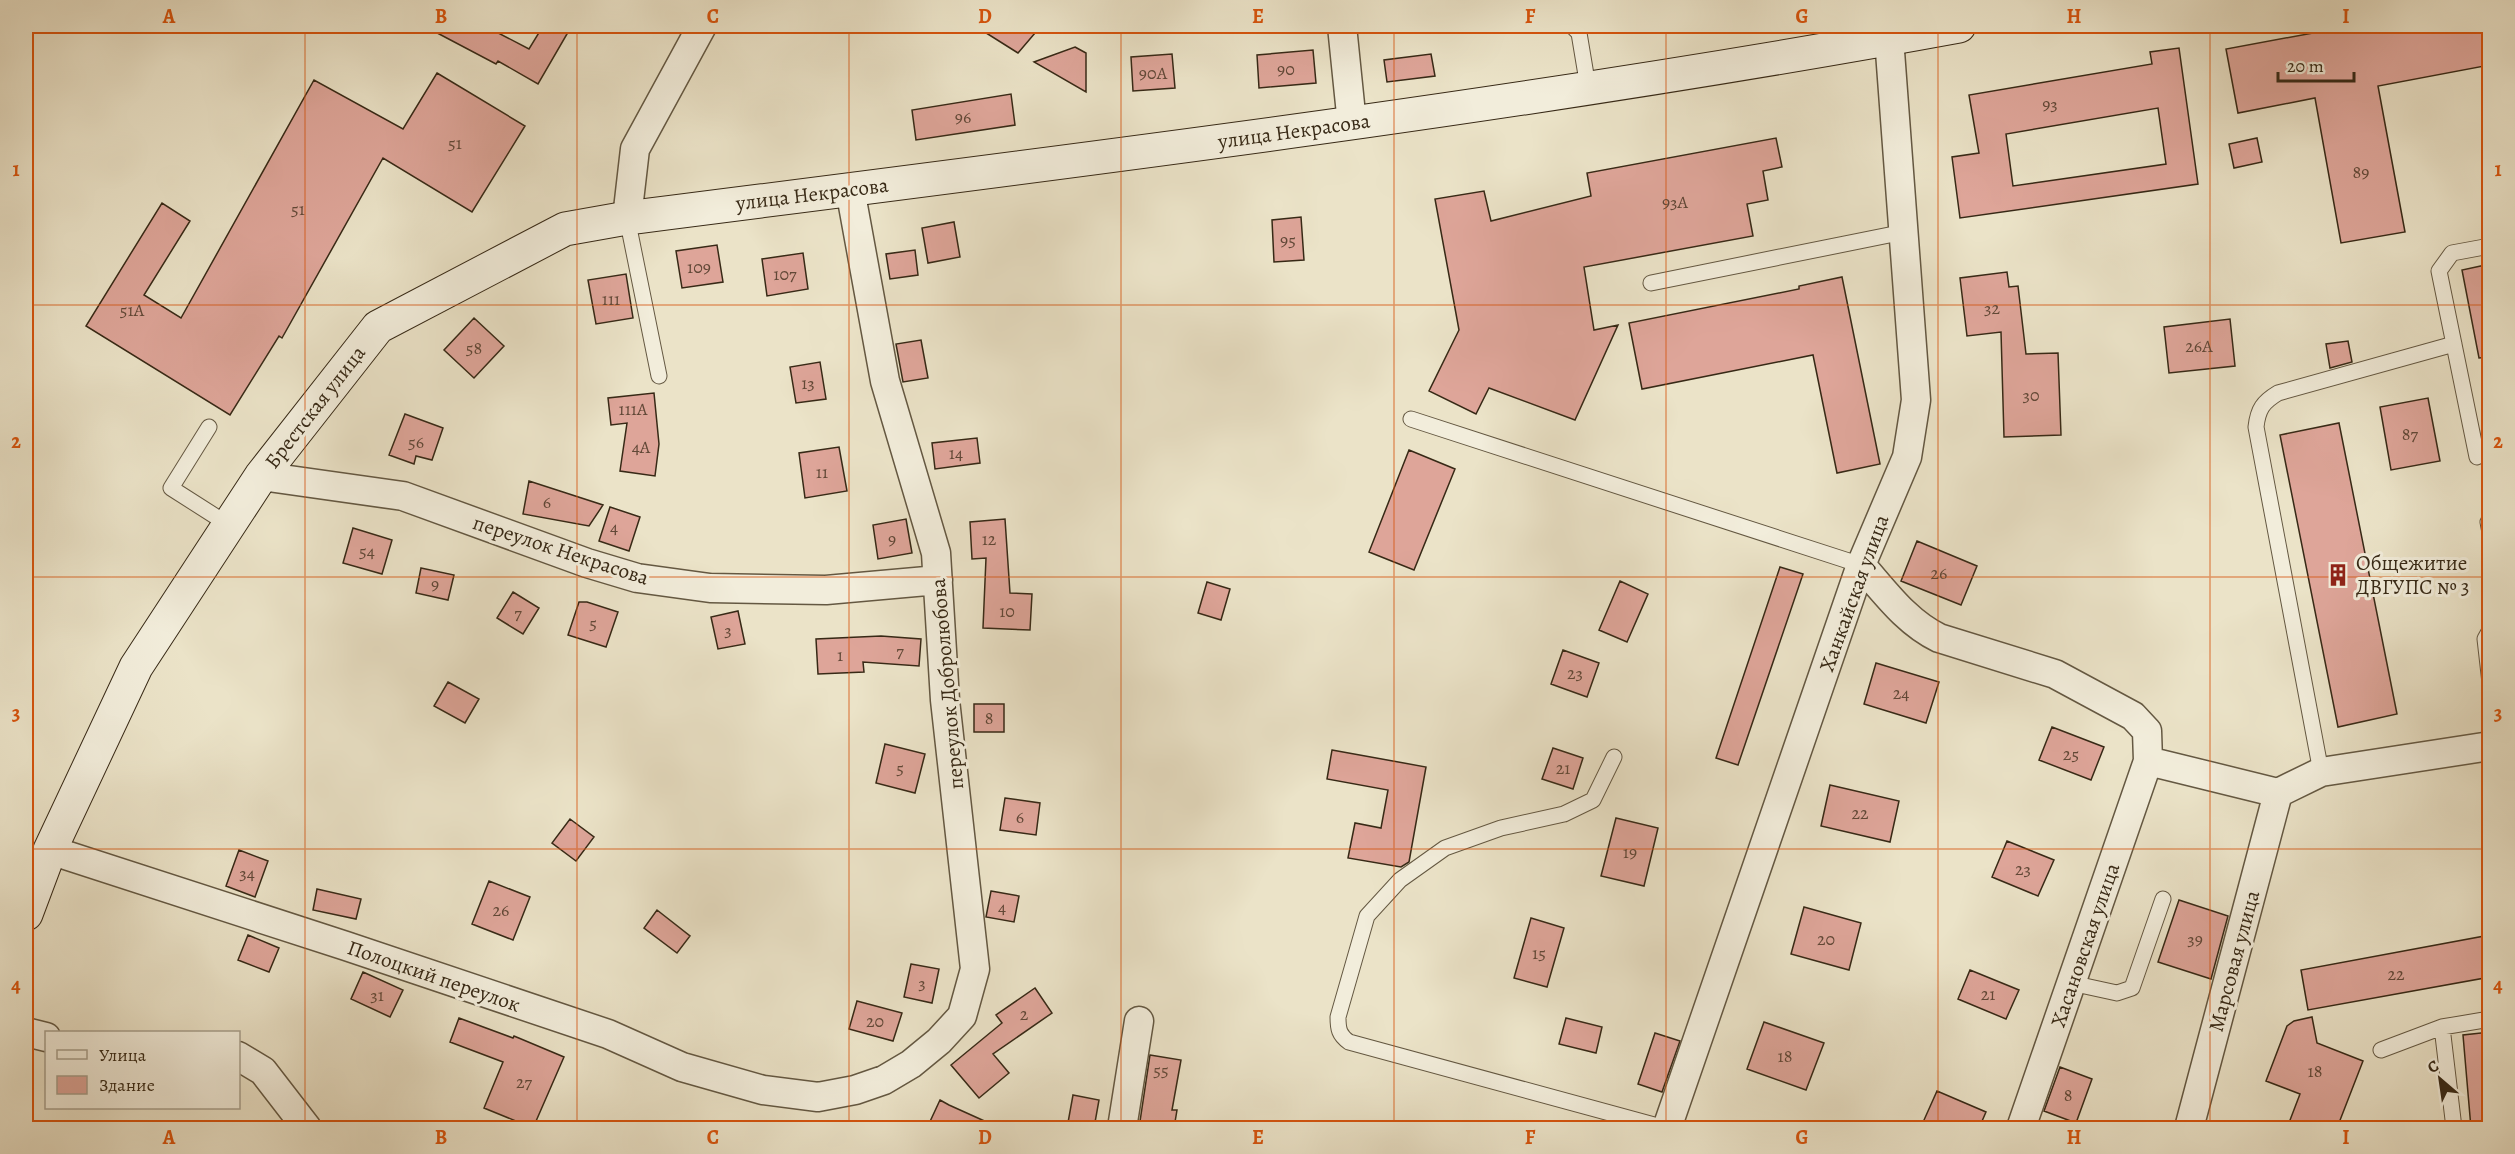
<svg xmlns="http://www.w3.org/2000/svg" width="2515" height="1154" font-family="Alegreya,serif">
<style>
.building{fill:#dea599;stroke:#372916;stroke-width:1.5;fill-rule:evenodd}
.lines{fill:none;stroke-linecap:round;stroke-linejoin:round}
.lane-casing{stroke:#645842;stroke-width:17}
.street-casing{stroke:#645842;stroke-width:31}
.secondary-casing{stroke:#372916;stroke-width:35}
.lane{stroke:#f2eddb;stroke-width:15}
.street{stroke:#f2eddb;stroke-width:28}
.secondary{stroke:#f2eddb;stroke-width:33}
.grid{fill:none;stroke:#d6540d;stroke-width:1.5;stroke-opacity:0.55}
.labels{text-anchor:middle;stroke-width:6;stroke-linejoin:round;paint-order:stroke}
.number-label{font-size:18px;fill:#614837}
.street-label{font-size:21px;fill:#372916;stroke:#f2eddb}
.poi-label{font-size:21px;fill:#372916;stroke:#f2eddb;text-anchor:start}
.neatline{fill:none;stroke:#d6540d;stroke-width:2}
.grid-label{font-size:20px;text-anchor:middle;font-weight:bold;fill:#d6540d}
</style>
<rect width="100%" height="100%" fill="#ebe3c8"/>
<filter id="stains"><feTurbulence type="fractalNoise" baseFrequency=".00333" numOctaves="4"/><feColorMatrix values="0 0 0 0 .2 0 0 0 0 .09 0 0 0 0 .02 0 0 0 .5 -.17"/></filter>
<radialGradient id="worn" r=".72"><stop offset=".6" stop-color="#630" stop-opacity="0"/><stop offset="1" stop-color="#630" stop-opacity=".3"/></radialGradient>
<!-- building -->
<path class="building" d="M424,26h61l44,23 14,-23h10l14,8 -29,50 -40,-23 -2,3z
M975,26h66l-23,27z
M2351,26h139v39l-112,21 27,146 -64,11 -26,-145 -77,15 -12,-64z
M1075,47l11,6v39l-52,-30z
M2179,48l19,136 -238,34 -8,-61 27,-4 -10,-58 183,-31 -2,-12zM2158,108l8,56 -153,22 -7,-52z
M1313,50l3,33 -57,5 -2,-33z
M1172,54l3,34 -42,3 -2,-34z
M1431,54l4,22 -48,6 -3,-22z
M437,73l88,53 -53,86 -89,-54 -101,180 -3,-2 -49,79 -144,-89 76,-123 28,18 -46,74 37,23 133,-238 89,49z
M1011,94l4,31 -99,15 -4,-30z
M1776,138l6,29 -19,4 5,29 -21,4 6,32 -169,31 10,63 24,-5 -43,95 -86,-32 -13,26 -47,-23 30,-61 -24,-131 49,-8 7,30 100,-25 -4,-23z
M2257,138l5,24 -28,6 -5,-24z
M1301,217l3,43 -30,2 -2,-42z
M954,222l6,35 -32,6 -6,-35z
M717,245l6,37 -41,6 -6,-37z
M915,250l3,25 -28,4 -4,-25z
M803,253l5,36 -41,7 -5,-37z
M2490,264v93l-11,1 -17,-88z
M2007,272l2,15 9,-1 8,68 32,-1 3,82 -57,2 -3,-105 -34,4 -7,-58z
M626,274l7,44 -37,6 -8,-44z
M1842,277l38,187 -43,9 -24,-118 -171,34 -13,-66 170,-34v-3z
M474,318l30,28 -30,32 -30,-28z
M2230,319l5,47 -66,7 -5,-46z
M921,340l7,38 -25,4 -7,-38z
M2348,341l4,21 -22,6 -4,-24z
M820,362l6,37 -30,4 -6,-36z
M654,393l5,51 -4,32 -35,-5 7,-48 -16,2 -3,-27z
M2428,398l12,63 -49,9 -11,-63z
M405,414l38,14 -11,32 -16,-4 -2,8 -25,-9z
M2339,423l58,291 -59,13 -58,-292z
M977,438l3,25 -45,6 -3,-26z
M839,447l8,44 -42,7 -6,-45z
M1409,450l46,19 -41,101 -45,-18z
M529,481l34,11 40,13 -14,21 -66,-12z
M610,507l30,10 -11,34 -30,-10z
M906,519l6,34 -34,6 -5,-34z
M1005,519l5,74 22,1 -2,36 -47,-2 3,-70 -14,1 -2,-37z
M353,528l39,12 -10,34 -39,-11z
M1917,541l60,25 -16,39 -60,-24z
M1780,567l23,7 -65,191 -22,-7z
M421,568l33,7 -6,25 -32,-7z
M1620,581l28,13 -21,48 -28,-12z
M1207,582l23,7 -9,31 -23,-7z
M513,592l26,16 -16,26 -26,-16z
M579,602h8l31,10 -12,35 -38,-12z
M738,611l7,33 -27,5 -7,-32z
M881,636l40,3 -2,27 -56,-4 1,10 -46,2 -2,-35z
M1563,650l36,13 -12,34 -36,-13z
M1876,663l63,19 -13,41 -62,-19z
M448,682l31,17 -14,24 -31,-17z
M974,704h30v28h-30z
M2052,727l52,20 -13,33 -52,-20z
M885,744l40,10 -10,39 -39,-10z
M1553,748l30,10 -10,31 -31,-10z
M1332,750l94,17 -17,95 -8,5 -53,-9 7,-35 26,5 7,-38 -61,-11z
M1830,785l69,16 -9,41 -69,-16z
M1005,798l35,5 -4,32 -36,-5z
M1616,818l42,10 -14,58 -43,-10z
M570,819l24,18 -18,24 -24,-18z
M2007,841l47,19 -16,36 -46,-19z
M239,850l29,11 -13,36 -29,-11z
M489,881l41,16 -17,43 -41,-16z
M317,889l44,10 -5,20 -43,-9z
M991,891l28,5 -5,26 -28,-5z
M2179,900l49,16 -17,63 -53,-17z
M1804,907l57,16 -12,47 -58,-16z
M657,910l33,26 -13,17 -33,-25z
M1531,918l33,10 -17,59 -33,-9z
M248,935l31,13 -10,24 -31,-12z
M2490,935v42l-182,33 -7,-40z
M911,964l28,5 -7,34 -28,-6z
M1970,970l49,20 -13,29 -48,-20z
M363,972l40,18 -13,27 -39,-18z
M1035,988l17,25 -59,41 16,19 -30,25 -28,-33 51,-42 -6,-8z
M857,1001l45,12 -9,28 -44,-12z
M2312,1017l5,26 46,18 -26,67h-50l13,-34 -34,-13 21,-55 7,-5z
M459,1018l54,20 1,-2 50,21 -31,71 -49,-20 19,-46 -53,-20z
M1566,1018l36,9 -6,26 -37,-9z
M1764,1022l60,21 -18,47 -59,-21z
M2490,1032v96h-19l-8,-93z
M1655,1033l25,8 -18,51 -24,-8z
M1150,1055l31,5 -9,50h5l-3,18h-35z
M2060,1067l32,12 -16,44 -32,-12z
M1937,1091l49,21 -7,16h-35l-20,-8z
M1073,1095l26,5 -5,28h-27z
M940,1100l9,5 51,23h-73z"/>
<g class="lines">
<!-- lane casing -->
<g class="lane-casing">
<path id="lane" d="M1572,26l7,7 9,54
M627,218l32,158
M1651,283l253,-51
M1411,419l450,146
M209,427l-38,61 58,37
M2477,457l-38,-186 13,-18 38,-7
M2488,522l2,11
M2490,630l-5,9 5,44
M1614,757l-21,43 -29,14 -63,14 -56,20 -45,32 -33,36 -29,101c0,12 1,18 11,25l316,86
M2321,772l-65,-345c2,-18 7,-25 22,-34l176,-49
M2071,983l46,10 15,-5 31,-89
M2442,1027l12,101
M2381,1050l61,-23 48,-8"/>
</g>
<!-- street casing -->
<g class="street-casing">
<path id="street" d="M1342,26l10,98
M627,218l8,-69 67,-123
M261,476l142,20 184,67 50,15 73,10 116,2 112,-10
M1861,565c24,27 45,57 78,73l116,36 78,42 14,15 1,30 130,32 43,-21 169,-26
M50,850l296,96 262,88 74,33 81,23 55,7 37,-7 29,-10 27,-16 28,-23 23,-25 13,-47 -30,-269 -9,-147 -51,-172 -35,-192
M26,1032l20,5
M238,1056l25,15 44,57
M1122,1128l17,-107
M1667,1128l194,-563 46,-108 9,-57 -27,-362
M2021,1128l127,-367
M2189,1128l89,-335"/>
</g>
<!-- secondary casing -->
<g class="secondary-casing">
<path id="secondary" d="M26,914l24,-64 86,-183 125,-191 117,-149 187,-98 62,-11c445,-57 891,-111 1332,-192"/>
</g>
<!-- lane -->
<use href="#lane" class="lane"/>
<!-- street -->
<use href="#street" class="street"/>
<!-- secondary -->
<use href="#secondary" class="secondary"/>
</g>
<!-- grid -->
<path class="grid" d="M305,26v1102M577,26v1102M849,26v1102M1121,26v1102M1394,26v1102M1666,26v1102M1938,26v1102M2210,26v1102M26,305h2464M26,577h2464M26,849h2464"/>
<!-- icons -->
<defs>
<g id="building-bare" transform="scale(1.8)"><path d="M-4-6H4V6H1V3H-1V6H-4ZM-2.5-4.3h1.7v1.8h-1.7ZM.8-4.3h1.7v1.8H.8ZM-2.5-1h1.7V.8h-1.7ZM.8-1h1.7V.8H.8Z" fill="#8f2418" stroke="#f2eddb" stroke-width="2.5" paint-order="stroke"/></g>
</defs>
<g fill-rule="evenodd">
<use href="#building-bare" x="2338" y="575"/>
</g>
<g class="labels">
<!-- number labels -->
<g class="number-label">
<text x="1286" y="75">90</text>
<text x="1153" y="79">90А</text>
<text x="2050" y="110">93</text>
<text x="963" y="123">96</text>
<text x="455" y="149">51</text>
<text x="2361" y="178">89</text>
<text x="1675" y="208">93А</text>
<text x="298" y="215">51</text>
<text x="1288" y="246">95</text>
<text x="699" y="273">109</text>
<text x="785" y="280">107</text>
<text x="611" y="305">111</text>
<text x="1992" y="314">32</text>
<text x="132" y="316">51А</text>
<text x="2199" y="352">26А</text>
<text x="474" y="354">58</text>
<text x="808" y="389">13</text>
<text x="2031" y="401">30</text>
<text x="633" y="415">111А</text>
<text x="2410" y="440">87</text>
<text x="416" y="448">56</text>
<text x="641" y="453">4А</text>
<text x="956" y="459">14</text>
<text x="822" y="478">11</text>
<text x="547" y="508">6</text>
<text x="614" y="533">4</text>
<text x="892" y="545">9</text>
<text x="989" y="545">12</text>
<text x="367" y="557">54</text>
<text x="1939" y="579">26</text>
<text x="435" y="590">9</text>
<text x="1007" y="617">10</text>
<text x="518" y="619">7</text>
<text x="593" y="629">5</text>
<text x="728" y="636">3</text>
<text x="900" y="657">7</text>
<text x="840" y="661">1</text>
<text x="1575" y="679">23</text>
<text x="1901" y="699">24</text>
<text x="989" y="724">8</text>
<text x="2071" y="760">25</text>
<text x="900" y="774">5</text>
<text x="1563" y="774">21</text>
<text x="1860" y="819">22</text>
<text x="1020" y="823">6</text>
<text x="1630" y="858">19</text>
<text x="2023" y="875">23</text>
<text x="247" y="879">34</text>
<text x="1002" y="913">4</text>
<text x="501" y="916">26</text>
<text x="1826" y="945">20</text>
<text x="2195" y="945">39</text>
<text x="1539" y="959">15</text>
<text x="2396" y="980">22</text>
<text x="922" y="989">3</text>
<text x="1988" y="1000">21</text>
<text x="377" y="1001">31</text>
<text x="1024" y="1020">2</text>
<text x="875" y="1027">20</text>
<text x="1785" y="1062">18</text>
<text x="1161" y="1076">55</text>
<text x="2315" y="1077">18</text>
<text x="524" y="1088">27</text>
<text x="2068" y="1101">8</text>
</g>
<!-- street labels -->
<g class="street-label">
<text transform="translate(1294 131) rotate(-8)" y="7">улица Некрасова</text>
<text transform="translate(812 194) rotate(-7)" y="7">улица Некрасова</text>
<text transform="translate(315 407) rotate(-52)" y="7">Брестская улица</text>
<text transform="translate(561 550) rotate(18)" y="7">переулок Некрасова</text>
<text transform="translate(1854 593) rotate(-70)" y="7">Ханкайская улица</text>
<text transform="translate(947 684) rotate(-95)" y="7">переулок Добролюбова</text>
<text transform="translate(2085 945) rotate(-71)" y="7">Хасановская улица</text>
<text transform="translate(2234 961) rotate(-75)" y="7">Марсовая улица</text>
<text transform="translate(434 976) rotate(19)" y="7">Полоцкий переулок</text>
</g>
<!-- poi labels -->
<g class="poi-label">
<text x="2356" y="570">Общежитие<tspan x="2356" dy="24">ДВГУПС № 3</tspan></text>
</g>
</g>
<!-- margin -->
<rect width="2515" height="1154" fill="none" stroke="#ebe3c8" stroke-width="66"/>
<!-- legend -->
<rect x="45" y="1031" width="195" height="78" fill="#f2eddb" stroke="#a79f8c" stroke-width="1.5"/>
<rect x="57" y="1050" width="30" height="9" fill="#f2eddb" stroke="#a79f8c" stroke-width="1.5"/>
<text x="99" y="1061" font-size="18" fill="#372916">Улица</text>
<rect x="57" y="1076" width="30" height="18" fill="#dea599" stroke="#a79f8c" stroke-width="1.5"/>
<text x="99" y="1091" font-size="18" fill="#372916">Здание</text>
<!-- north arrow -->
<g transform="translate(2440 1079) rotate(331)" stroke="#f2eddb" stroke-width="4.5" paint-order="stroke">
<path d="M0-4.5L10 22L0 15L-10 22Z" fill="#372916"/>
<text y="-9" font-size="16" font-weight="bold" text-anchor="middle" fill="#372916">С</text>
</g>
<!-- scale -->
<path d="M2278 72v9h76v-9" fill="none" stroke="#372916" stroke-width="3"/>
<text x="2287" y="72" font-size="18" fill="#372916" stroke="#f2eddb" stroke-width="4.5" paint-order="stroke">20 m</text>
<rect x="33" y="33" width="2449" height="1088" class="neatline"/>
<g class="grid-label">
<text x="169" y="23">A</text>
<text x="441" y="23">B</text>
<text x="713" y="23">C</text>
<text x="985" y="23">D</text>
<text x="1258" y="23">E</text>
<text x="1530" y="23">F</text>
<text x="1802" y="23">G</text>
<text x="2074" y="23">H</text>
<text x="2346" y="23">I</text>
<text x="16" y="176">1</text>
<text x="2498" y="176">1</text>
<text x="16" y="448">2</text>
<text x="2498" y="448">2</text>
<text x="16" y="720">3</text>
<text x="2498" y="720">3</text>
<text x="16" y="992">4</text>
<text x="2498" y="992">4</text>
<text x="169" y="1144">A</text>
<text x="441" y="1144">B</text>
<text x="713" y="1144">C</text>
<text x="985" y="1144">D</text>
<text x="1258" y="1144">E</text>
<text x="1530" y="1144">F</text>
<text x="1802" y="1144">G</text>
<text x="2074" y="1144">H</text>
<text x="2346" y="1144">I</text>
</g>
<rect width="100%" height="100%" filter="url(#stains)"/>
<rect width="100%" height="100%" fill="url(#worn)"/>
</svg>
